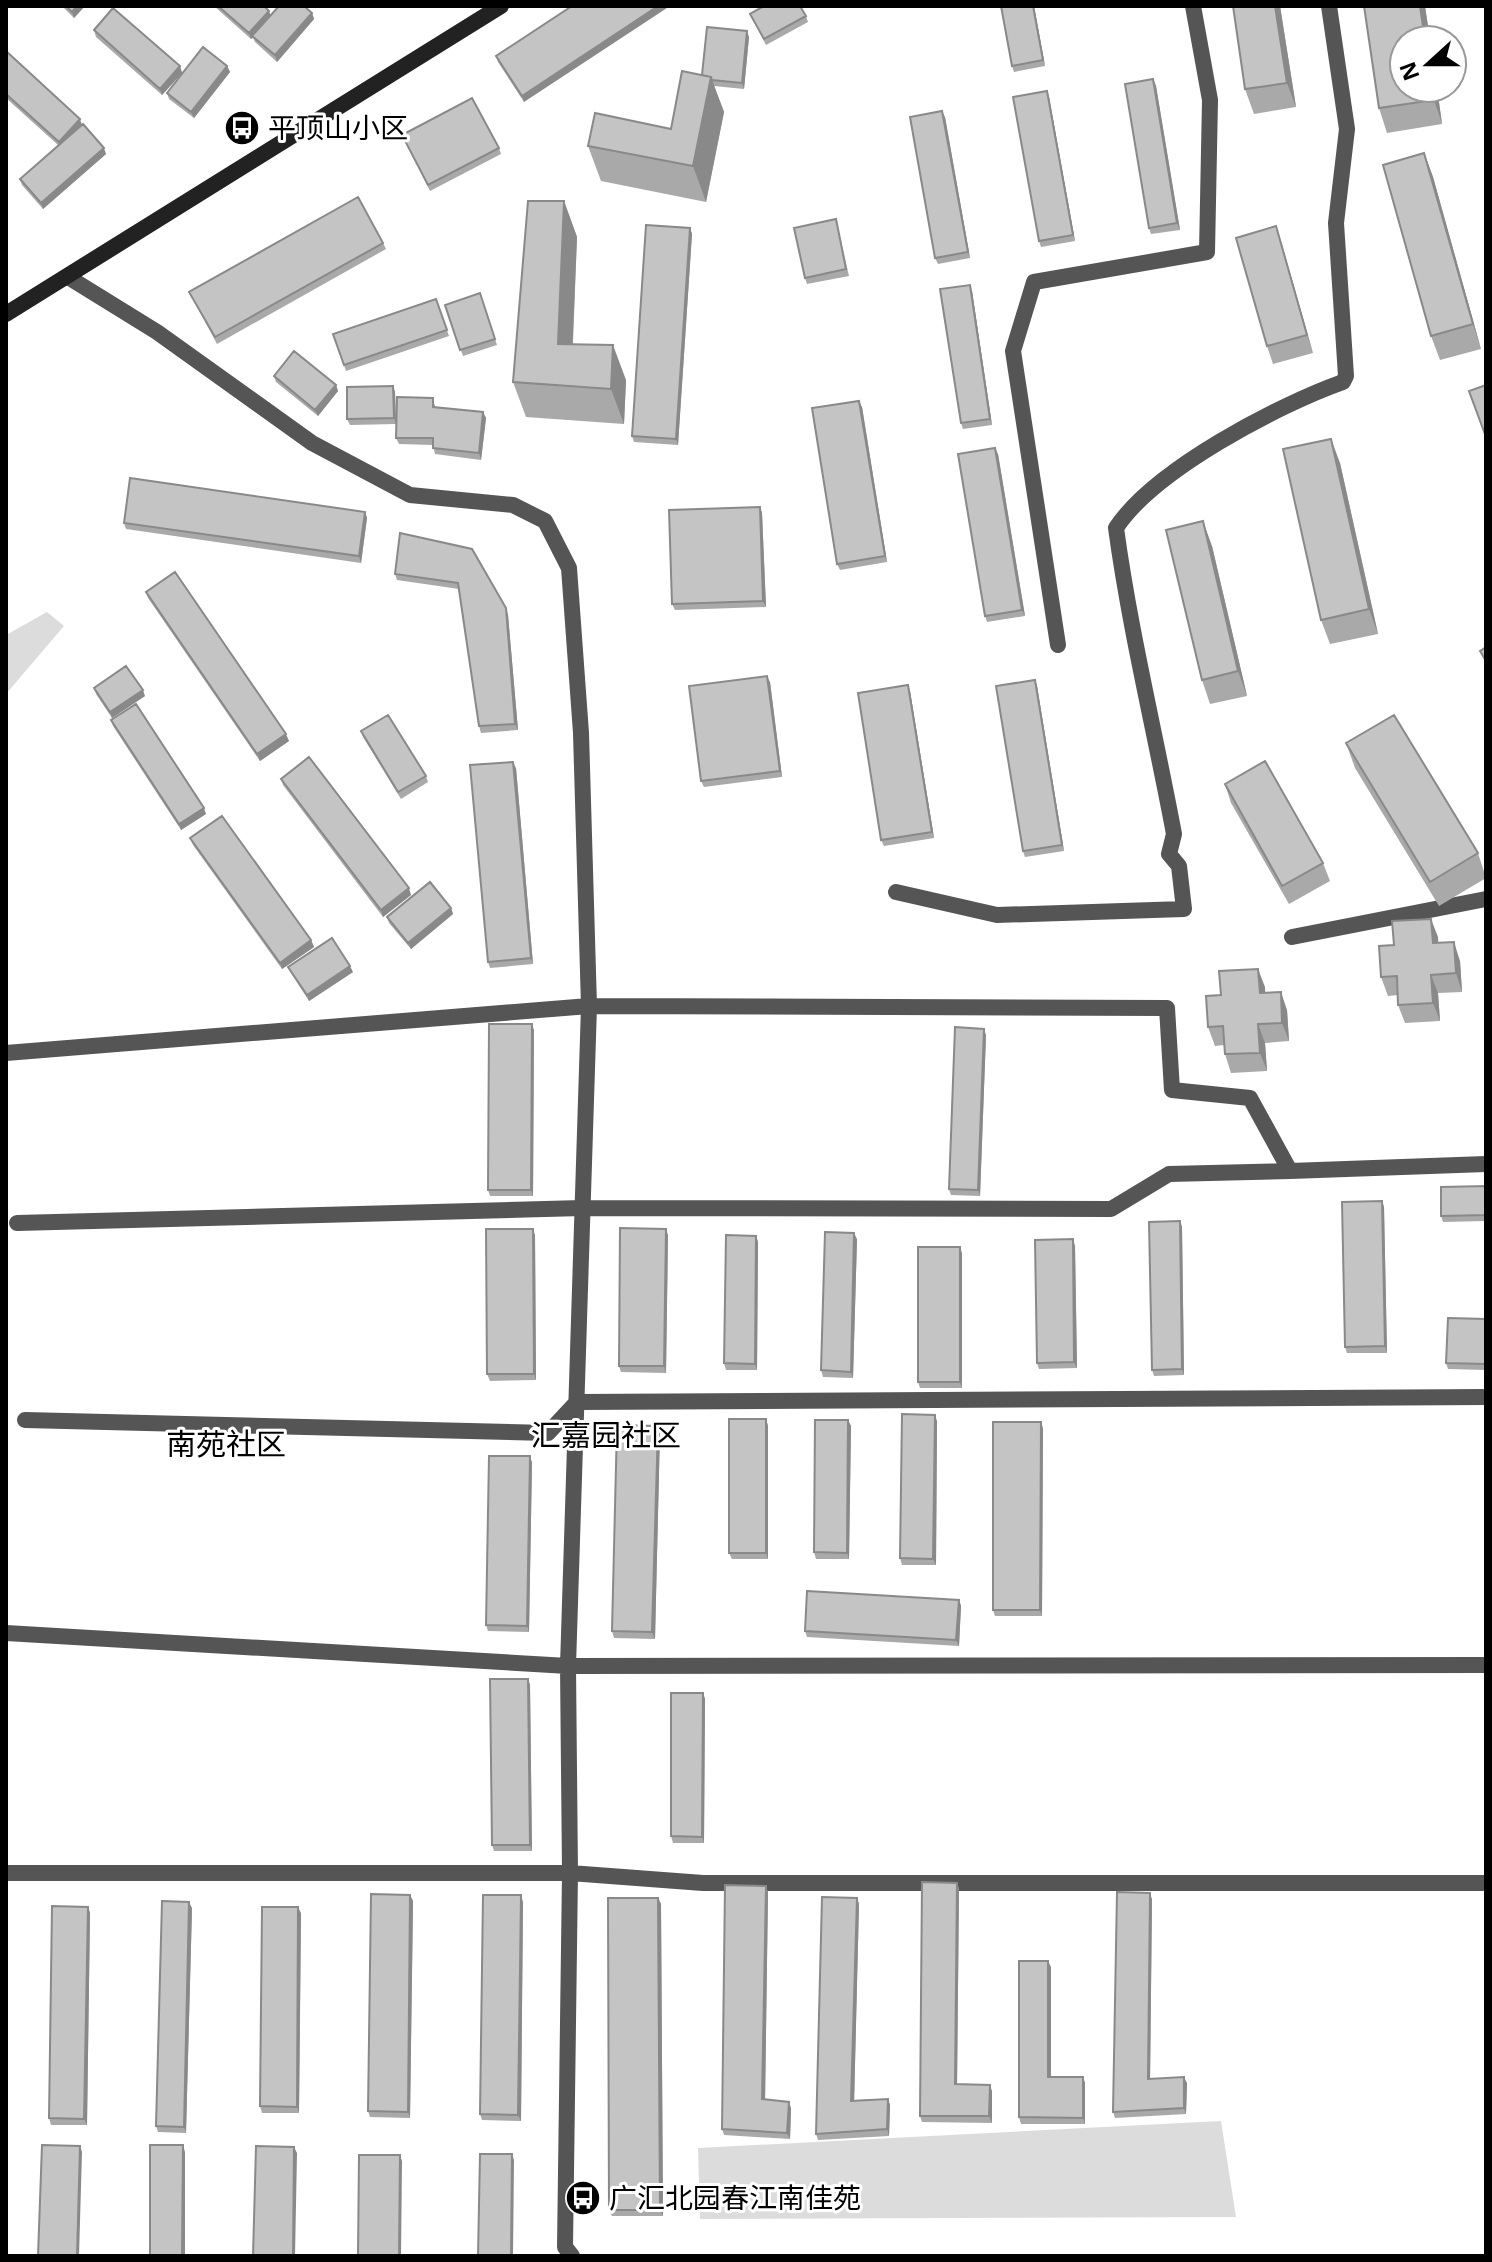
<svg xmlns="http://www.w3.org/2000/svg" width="1492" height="2262" font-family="'Open Sans','Noto Sans SC',sans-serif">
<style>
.green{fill:#dcdcdc}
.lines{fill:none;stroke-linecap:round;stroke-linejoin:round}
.street{stroke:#555;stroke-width:16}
.secondary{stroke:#222;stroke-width:16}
.wall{fill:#a9a9a9}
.shaded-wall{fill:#898989}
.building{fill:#c4c4c4;stroke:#898989;stroke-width:2}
.labels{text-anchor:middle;stroke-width:6;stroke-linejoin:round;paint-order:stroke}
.poi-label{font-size:28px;fill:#000;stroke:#fff;text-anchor:start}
.neighbourhood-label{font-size:30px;fill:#000;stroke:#fff}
</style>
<rect width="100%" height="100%" fill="#fff"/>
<!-- green -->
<path class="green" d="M47,612l17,14 -58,68v-59z
M1221,2121l15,96 -536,2 -2,-71z"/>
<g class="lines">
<!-- street -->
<path class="street" d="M68,277l89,55 155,111 98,52 103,10 32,16 24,47 12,165 8,273 -21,660 2,207 -5,374 7,9
M1058,645l-45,-294 21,-69 173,-30 3,-152 -17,-94
M896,892l101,23 187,-6 -5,-43 -10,-12 5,-20c-19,-102 -44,-203 -58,-306 38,-58 162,-123 227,-146l3,-6 -10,-153 11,-94 -18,-123
M1292,937l194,-38
M6,1053l583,-47 578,2 5,82 78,8 40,73 196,-7
M17,1223l565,-15 529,1 58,-35 121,-3
M25,1420l523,13 29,-31 909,-5
M6,1633l562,33 918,-1
M6,1873h564l133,10h783"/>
<!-- secondary -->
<path class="secondary" d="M6,314l495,-308"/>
</g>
<!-- wall -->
<path class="wall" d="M62,6h23l-11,12z
M214,6h50l7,9 41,-2 2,6 -37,43 -22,-20 -2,-4 -2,1z
M572,6l-48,96 -26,-40 -2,-6z
M1034,6l11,60 -31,6 -2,-6z
M1280,6l16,101 -42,7 -9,-25z
M1364,6h61l5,34h-26l33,48 5,36 -55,9 -8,-25z
M750,14l56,2 2,6 -42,23z
M94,30l86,36 2,7 -20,22 -66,-58z
M749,37l-5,52 -30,-3 10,26 -18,90 -105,-21 -13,-35 83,-17 31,-54z
M6,51l76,74 24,29 -63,55 -21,-24 -2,-6 38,-34 -52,-47z
M227,66l3,6 -36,46 -25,-19 -2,-6z
M1153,79l3,7 24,144 -29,4 -2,-6z
M1047,91l2,6 26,144 -34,6 -2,-6z
M945,117l25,141 -32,6 -3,-6z
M402,135l97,13 2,6 -71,37z
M1424,153l9,24 48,172 -41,11 -9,-24z
M564,201l13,36 -4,107 53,36 -2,44 -98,-7 -13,-35z
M836,219l13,57 -42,8 -2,-6z
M690,228l2,6 -14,211 -44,-3 -2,-6z
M383,243l3,6 -169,95 -28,-52z
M1282,245l31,108 -40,11 -6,-18z
M972,291l20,134 -29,4 -2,-6z
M480,293l17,52 -34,11 -18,-51z
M436,299l13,37 -103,35 -13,-37z
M274,376l62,9 2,6 -20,25 -42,-34z
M393,386l2,6 1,32 -46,1 -3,-6z
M435,404v4l48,4 3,6 -5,42 -46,-6 -2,-9 -34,-1 -3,-6z
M862,407l25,155 -47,8 -3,-6z
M998,454l27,162 -38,6 -2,-6z
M1340,463l38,171 -48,10 -9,-24z
M760,507l2,6 4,94 -91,3 -3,-6z
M365,512l2,6 -6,45 -235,-34 -2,-6z
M1212,546l35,150 -37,8 -8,-24z
M472,549l34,59 2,7 10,115 -37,3 -2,-7 -20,-137 -62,-9 -2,-6z
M146,592l143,149 -29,20 -112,-163z
M770,682l12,95 -78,10 -3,-6z
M1037,686l27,165 -39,6 -2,-6z
M94,688l51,8 -33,22 -16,-24z
M910,691l24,147 -50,8 -3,-6z
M111,720l95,94 -25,16 -68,-104z
M361,731l65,45 2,6 -27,17 -38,-62z
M1346,743l132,110 8,25 -47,28 -84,-138z
M516,768l17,196 -43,4 -2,-6z
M281,779l130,116 -28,22 -100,-132z
M1225,784l98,79 7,18 -41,23 -58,-101z
M190,838l121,102 3,7 -32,22 -89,-124z
M451,908l2,6 -42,35 -22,-26 -2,-6z
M1438,937v6l22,18 2,31 -24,1 2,28 -35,2 -7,-18v-10l-10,1 -7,-19 13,-32z
M288,967l65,5 -44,29 -18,-28z
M1265,987v6l22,17 2,31 -24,2 2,28 -36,2 -6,-19 -1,-9 -9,1 -7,-19 13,-32z
M534,1030l-1,166h-43l-2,-6z
M986,1035l-6,161 -29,-1 -2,-6z
M1486,1186v35l-43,1 -2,-6z
M1382,1201l2,6 3,146h-40l-2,-6z
M1180,1221l2,6 2,148 -30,1 -2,-6z
M535,1235l1,145 -46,1 -3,-7z
M668,1235l-2,138 -45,-1 -2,-6z
M756,1236l2,6 -1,128h-31l-2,-7z
M857,1239l-4,139 -30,-1 -2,-7z
M1075,1246l2,122 -38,1 -2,-6z
M962,1253v135h-42l-2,-6z
M1486,1319v51l-38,-1 -2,-6z
M766,1419l2,7v133h-36l-3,-6z
M848,1420l3,6 -2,133h-33l-2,-7z
M937,1421l-1,144h-34l-2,-7z
M658,1426l2,6 -5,207 -41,-1 -2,-7z
M1043,1428l-1,188h-47l-2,-6z
M530,1456l2,7 -3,169 -41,-1 -2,-6z
M959,1600l2,6 -2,40 -152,-9 -2,-6z
M528,1679l2,6 2,166h-38l-2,-6z
M703,1693l2,6 -1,144h-31l-2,-7z
M957,1883l2,6 -2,195 35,7v32l-70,-1 -2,-6z
M768,1892l-3,207 26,9 -1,31 -66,-4 -2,-6z
M410,1895l3,6 -3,217 -40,-1 -2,-6z
M658,1898l3,6 2,312h-51l-3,-6z
M857,1898l2,6 -5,196 34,-1 2,6 -1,31 -71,4 -2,-6z
M1152,1899l-2,180 37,4 -1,31 -71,4 -2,-6z
M523,1902l-2,219 -39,-1 -2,-6z
M88,1907l2,6 -3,212h-36l-2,-7z
M192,1908l-6,225 -28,-1 -2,-6z
M301,1913l-2,200h-37l-2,-7z
M1051,1967v110h32l2,6v41h-64l-2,-7z"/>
<!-- shaded-wall -->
<path class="shaded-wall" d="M77,6h8l-11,12 -2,-6z
M658,6h12l-146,96 -2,-6z
M1033,6h1l11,60 -2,-6z
M1275,6h5l16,101 -9,-24z
M1420,6h5l5,34h-5z
M269,11l2,6 -20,22 -2,-6z
M312,13l2,6 -37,43 -2,-7z
M747,31l2,6 -5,52 -2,-6z
M180,66l2,7 -20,22 -2,-6z
M227,66l3,6 -36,46 -3,-6z
M711,77l13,35 -18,90 -13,-36z
M1153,79l3,7 24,144 -3,-7z
M1432,88h5l5,36 -8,-24z
M1047,91l2,6 26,144 -2,-6z
M942,111l3,6 25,141 -2,-6z
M80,119l2,6 -21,23 -2,-6z
M104,148l2,6 -63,55 -2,-6z
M1424,153l9,24 48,172 -8,-25z
M564,201l13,36 -6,142 -13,-35z
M1276,226l6,19 31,108 -6,-18z
M690,228l2,6 -14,211 -2,-6z
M970,285l2,6 20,134 -2,-6z
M613,345l13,35 -2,44 -13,-35z
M336,385l2,6 -20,25 -3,-6z
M393,386l2,6 1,32 -2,-6z
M859,401l3,6 25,155 -2,-6z
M483,412l3,6 -5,42 -2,-7z
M1331,439l9,24 38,171 -9,-25z
M995,448l3,6 27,162 -3,-6z
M760,507l2,6 4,94 -3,-6z
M365,512l2,6 -6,45 -2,-7z
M1203,521l9,25 35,150 -9,-25z
M506,608l2,7 10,115 -3,-6z
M767,676l3,6 12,95 -2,-6z
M1035,680l2,6 27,165 -2,-6z
M908,685l2,6 24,147 -2,-6z
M143,690l2,6 -33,22 -2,-6z
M286,734l3,7 -29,20 -3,-7z
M513,762l3,6 17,196 -2,-6z
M204,808l2,6 -25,16 -2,-6z
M409,888l2,7 -28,22 -2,-7z
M451,908l2,6 -42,35 -3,-6z
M1431,919l7,18 1,25 -6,-19z
M311,940l3,7 -32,22 -2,-6z
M1454,942l6,19 2,31 -6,-19z
M350,966l3,6 -44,29 -2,-6z
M1258,969l7,18 1,25 -6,-19z
M1431,975l7,18 2,28 -7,-18z
M1281,992l6,18 2,31 -7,-18z
M532,1024l2,6 -1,166 -2,-6z
M1258,1024l7,19 2,28 -7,-18z
M984,1029l2,6 -6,161 -2,-6z
M1382,1201l2,6 3,146 -2,-7z
M1180,1221l2,6 2,148 -2,-6z
M533,1229l2,6 1,145 -2,-6z
M666,1229l2,6 -2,138 -2,-7z
M854,1233l3,6 -4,139 -2,-6z
M756,1236l2,6 -1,128 -2,-6z
M1073,1239l2,7 2,122 -3,-6z
M960,1247l2,6v135l-2,-6z
M935,1415l2,6 -1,144 -3,-6z
M766,1419l2,7v133l-2,-6z
M848,1420l3,6 -2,133 -2,-6z
M1041,1422l2,6 -1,188 -2,-6z
M658,1426l2,6 -5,207 -3,-7z
M530,1456l2,7 -3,169 -2,-6z
M959,1600l2,6 -2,40 -3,-6z
M528,1679l2,6 2,166 -2,-6z
M703,1693l2,6 -1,144 -2,-6z
M957,1883l2,6 -2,201 -2,-6z
M766,1886l2,6 -3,213 -3,-6z
M1150,1893l2,6 -2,186 -2,-6z
M410,1895l3,6 -3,217 -2,-6z
M521,1895l2,7 -2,219 -3,-6z
M658,1898l3,6 2,312 -3,-6z
M857,1898l2,6 -5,203 -3,-6z
M189,1902l3,6 -6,225 -2,-6z
M88,1907l2,6 -3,212 -3,-6z
M298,1907l3,6 -2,200 -2,-6z
M1048,1961l3,6v116l-3,-6z
M1083,2077l2,6v41l-2,-6z
M1184,2077l3,6 -1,31 -2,-6z
M990,2085l2,6v32l-3,-7z
M888,2099l2,6 -1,31 -2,-7z
M789,2102l2,6 -1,31 -3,-6z
M183,2145l2,7v104h-3z
M80,2146l2,6 -3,104h-2z
M294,2147l3,6 -2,103h-2z
M512,2154l2,6 -1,96h-2z
M400,2155l2,6 -1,95h-2z"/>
<!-- building -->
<path class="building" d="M66,6h11l-5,6z
M218,6h46l5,5 -20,22z
M279,6h25l8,7 -37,42 -23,-19z
M572,6h86l-136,90 -26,-40z
M764,6h36l6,10 -42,23 -14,-25z
M1001,6h32l10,54 -31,6z
M1233,6h42l12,77 -42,6z
M1364,6h56l5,34h-21v48h28l2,12 -55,8z
M113,8l67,58 -20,23 -66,-59z
M707,27l40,4 -5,52 -30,-3 -1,-3 -9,-2z
M203,47l24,19 -36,46 -24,-19z
M6,51l74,68 -21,23 -53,-48z
M682,71l29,6 -18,89 -105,-20 7,-33 76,16z
M1153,79l24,144 -28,5 -24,-144z
M1047,91l26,144 -34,6 -26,-144z
M472,98l27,50 -71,37 -26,-50z
M942,111l26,141 -33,6 -25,-141z
M83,124l21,24 -63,55 -21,-24z
M1424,153l49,171 -42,12 -48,-171z
M358,197l25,46 -168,94 -26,-45z
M528,201h36l-6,143 55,1 -2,44 -98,-7z
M836,219l10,50 -41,9 -11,-50z
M646,225l44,3 -14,211 -44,-3z
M1276,226l31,109 -40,11 -31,-108z
M970,285l20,134 -29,4 -21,-134z
M480,293l15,46 -35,11 -15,-45z
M436,299l11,31 -103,35 -11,-31z
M294,351l42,34 -21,25 -41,-34z
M1486,385v52l-17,-46z
M393,386l1,32 -47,1v-32z
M397,397l36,1v9l50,5 -4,41 -46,-5v-10h-37z
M859,401l26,155 -48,8 -25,-156z
M1331,439l38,170 -48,11 -38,-171z
M995,448l27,162 -37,6 -27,-162z
M130,478l235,34 -6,44 -235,-33z
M760,507l3,94 -91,3 -3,-94z
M1203,521l35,150 -36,9 -36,-150z
M400,533l72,16 34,59 9,116 -36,2 -21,-143 -63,-9z
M175,572l111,162 -29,20 -111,-162z
M1486,647v14l-6,-10z
M126,666l17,24 -33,22 -16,-24z
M767,676l13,95 -79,10 -12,-95z
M1035,680l27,165 -39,6 -27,-165z
M908,685l24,147 -51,8 -23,-147z
M136,704l68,104 -25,16 -68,-104z
M388,715l38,61 -28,16 -37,-61z
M1394,715l84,138 -48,29 -84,-139z
M309,757l100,131 -28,22 -100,-131z
M1265,761l58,102 -41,23 -57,-102z
M513,762l18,196 -43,4 -18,-197z
M222,816l89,124 -31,23 -90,-125z
M430,882l21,26 -43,35 -21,-26z
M1431,919l2,24 21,-1 2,31 -25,2 2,28 -35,2 -1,-29 -16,1 -2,-31 15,-1 -2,-24z
M332,938l18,28 -43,29 -19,-28z
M1258,969l2,24 21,-1 1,31 -24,1 2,29 -35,1 -2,-28 -15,1 -2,-31 15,-1 -2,-24z
M489,1024h43l-1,166h-43z
M955,1027l29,2 -6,161 -29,-1z
M1486,1186v29l-45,1v-29z
M1382,1201l3,145 -40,1 -3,-145z
M1180,1221l2,148 -30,1 -3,-148z
M620,1228l46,1 -2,137h-45z
M486,1229h47l1,145h-47z
M825,1232l29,1 -3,139 -30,-2z
M726,1235l30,1 -1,128 -31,-1z
M1073,1239l1,123 -37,1 -2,-123z
M918,1247h42v135h-42z
M1448,1318l38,1v45l-40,-1z
M902,1414l33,1 -2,144 -33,-1z
M729,1419h37v134h-37z
M815,1420h33l-1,133 -33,-1z
M993,1422h48l-1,188h-47z
M617,1425l41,1 -6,206 -40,-1z
M489,1456h41l-3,170 -41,-1z
M807,1591l152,9 -3,40 -151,-9z
M490,1679h38l2,166h-38z
M671,1693h32l-1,144 -31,-1z
M922,1882l35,1 -2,201 35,1 -1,31h-69z
M725,1885l41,1 -4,213 27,3 -2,31 -65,-4z
M1117,1892l33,1 -2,186 36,-2v31l-71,4z
M371,1894l39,1 -2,217 -40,-1z
M483,1895h38l-3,220 -38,-1z
M822,1897l35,1 -6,203 37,-2 -1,30 -71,5z
M608,1898h50l2,312h-51z
M162,1901l27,1 -5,225 -28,-1z
M52,1906l36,1 -4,212 -35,-1z
M262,1907h36l-1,200 -37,-1z
M1019,1961h29v116h35v41l-64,-1z
M42,2145l38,1 -3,110h-39z
M150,2145h33l-1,111h-32z
M256,2146l38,1 -1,109h-40z
M480,2154h32l-1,102h-33z
M359,2155h41l-1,101h-41z"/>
<!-- icons -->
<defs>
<g id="bus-disc" transform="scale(1.8)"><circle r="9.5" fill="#000" stroke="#fff"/><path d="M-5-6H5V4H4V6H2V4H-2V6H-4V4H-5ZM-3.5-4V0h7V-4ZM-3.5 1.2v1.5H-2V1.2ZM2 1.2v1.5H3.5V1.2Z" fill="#fff"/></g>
</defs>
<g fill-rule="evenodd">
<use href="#bus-disc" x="242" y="128"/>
<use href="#bus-disc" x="583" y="2198"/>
</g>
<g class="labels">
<!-- poi labels -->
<g class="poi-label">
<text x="268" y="138">平顶山小区</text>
<text x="609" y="2208">广汇北园春江南佳苑</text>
</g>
<!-- neighbourhood labels -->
<g class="neighbourhood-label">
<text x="606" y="1446">汇嘉园社区</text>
<text x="226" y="1455">南苑社区</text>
</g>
</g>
<!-- border -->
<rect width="1492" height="2262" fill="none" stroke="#000000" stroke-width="16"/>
<!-- north arrow -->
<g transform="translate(1428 64) rotate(249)"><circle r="38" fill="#ffffff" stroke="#999999" stroke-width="2"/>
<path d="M0-6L14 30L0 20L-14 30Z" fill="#000000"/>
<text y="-12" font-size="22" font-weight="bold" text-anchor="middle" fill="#000000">N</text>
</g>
</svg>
